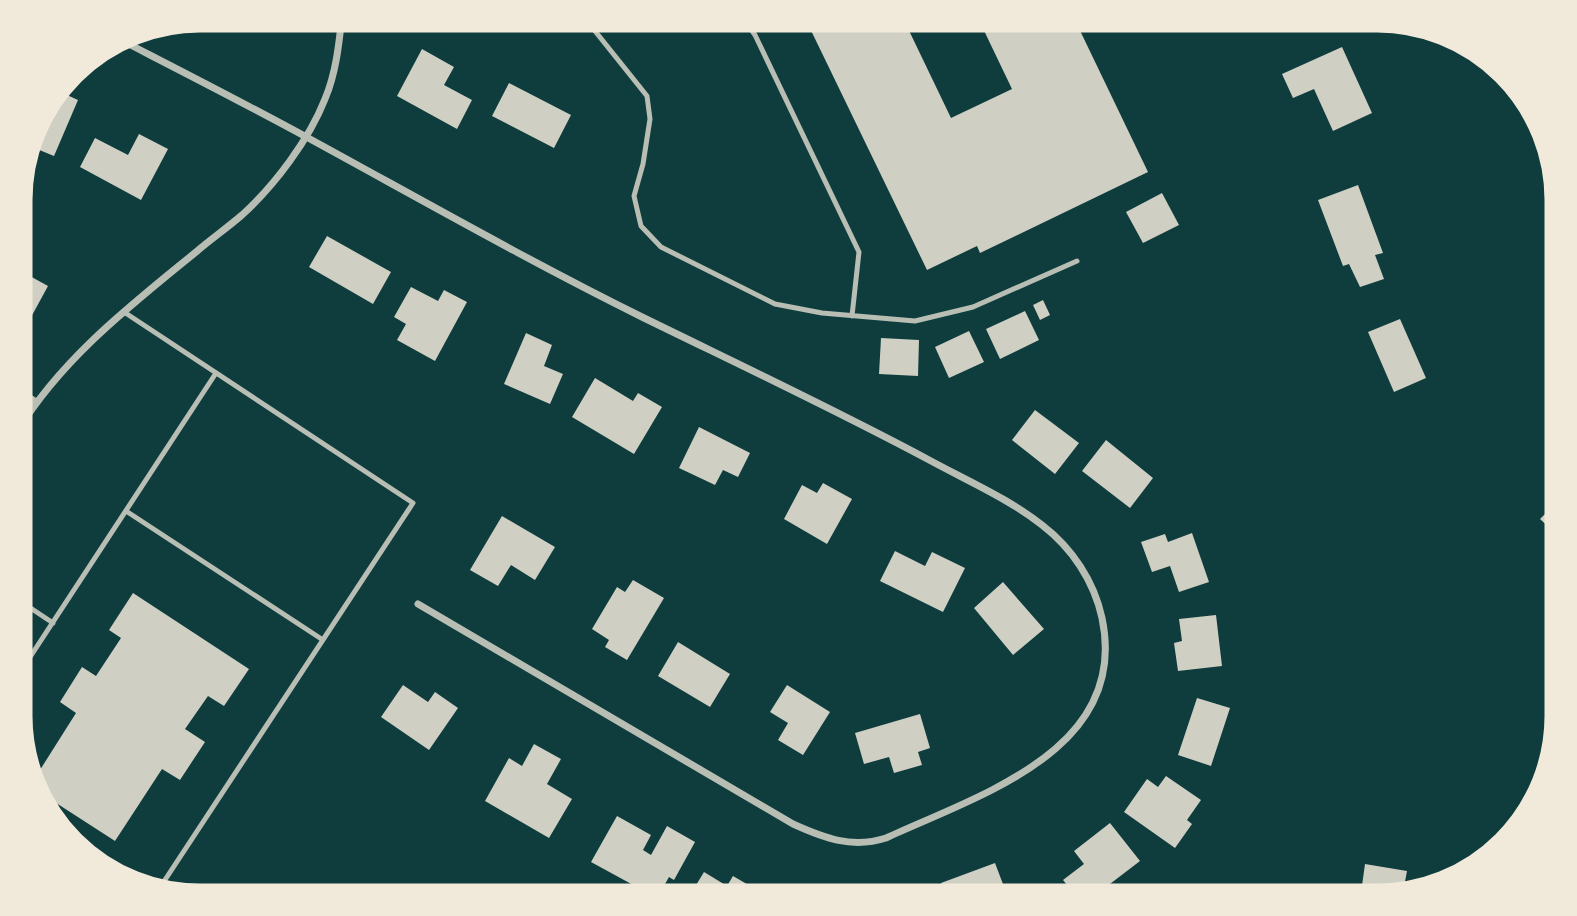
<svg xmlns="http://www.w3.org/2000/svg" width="1577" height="916" font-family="'Asap Condensed',sans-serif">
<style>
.building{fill:#cfcfc3}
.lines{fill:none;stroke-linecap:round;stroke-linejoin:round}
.service{stroke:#b8beb3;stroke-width:5}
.minor{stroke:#b8beb3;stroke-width:7}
.rim{fill:none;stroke:#f1e9da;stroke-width:9}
</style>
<rect width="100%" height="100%" fill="#0f3d3e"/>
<!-- building -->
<path class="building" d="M200,16h24l-1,8 -36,-5z
M804,16h98l49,102 61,-29 -35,-73h96l75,156 -168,81 -3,-7 -50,24z
M1342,47l30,66 -39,18 -19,-42 -21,9 -11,-24z
M422,49l32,18 -10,18 28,15 -15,29 -60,-33z
M509,83l62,32 -17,33 -62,-32z
M56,90l22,10 -24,56 -27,-11 8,-27 5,-6 4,1z
M139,134l29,15 -27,51 -61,-33 15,-29 33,17z
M1358,185l25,68 -8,2 9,24 -24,8 -11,-23 -6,2 -25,-66z
M1162,193l17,32 -36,18 -17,-31z
M327,236l64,36 -18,32 -64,-37z
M17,274l9,5 2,-4 20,11 -31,57z
M411,287l27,14 6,-11 23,12 -32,59 -38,-21 9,-16 -12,-7z
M1043,300l7,15 -10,5 -7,-15z
M1025,311l14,29 -39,19 -14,-30z
M1400,319l26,59 -32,14 -26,-60z
M969,331l15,31 -35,16 -14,-31z
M526,333l26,12 -8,21 19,8 -13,30 -46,-20z
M881,338l38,2 -1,36 -39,-2z
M595,378l38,23 5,-8 24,14 -28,47 -62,-37z
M1035,410l44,33 -24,31 -43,-34z
M699,427l51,26 -12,24 -15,-7 -8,15 -36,-17z
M1106,440l47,38 -23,30 -48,-37z
M823,483l29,16 -25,45 -43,-25 18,-34 15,8z
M1561,498v41l-21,-20z
M502,516l53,31 -20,33 -24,-15 -13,21 -28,-16z
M1192,533l17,49 -30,10 -9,-26 -18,6 -11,-30 24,-8 3,8z
M895,551l30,15 7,-14 33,16 -22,44 -63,-31z
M633,580l31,18 -37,62 -22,-13 4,-7 -17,-11 25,-42 8,5z
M1003,582l41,47 -31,26 -39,-47z
M133,593l116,76 -25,37 -16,-10 -23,33 20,13 -25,38 -18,-11 -47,72 -79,-51 -3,-9 43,-68 -16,-11 22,-35 14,9 25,-38 -12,-8z
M1216,615l6,51 -44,5 -4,-28 8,-2 -3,-22z
M678,642l52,32 -20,33 -52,-31z
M403,685l25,17 7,-10 23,16 -29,42 -48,-33z
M787,685l43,27 -27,43 -25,-15 10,-17 -18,-11z
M1197,698l33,10 -19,58 -33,-11z
M920,714l10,34 -12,4 4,13 -28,8 -5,-16 -25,7 -9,-31z
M534,744l27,15 -14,25 25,15 -23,39 -64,-37 24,-43 13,8z
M1166,776l35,24 -14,20 5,4 -17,24 -51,-36 23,-33 11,8z
M617,816l34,19 -8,15 8,5 16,-29 28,16 -21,38 -5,-3 -12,21 -66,-36z
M1110,823l30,38 -51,39h-10l-16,-20 21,-16 -10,-13z
M995,863l14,37h-62l-6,-17z
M1365,864l42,7 -3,16 17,3 -32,10h-29z
M704,872l23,14 6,-10 38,22 -2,2h-82z"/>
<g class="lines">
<!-- service -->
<path class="service" d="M583,16l64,80 3,23 -7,45 -9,32 7,30 20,21 114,57 47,9 93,8 58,-14 104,-46
M734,16l12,6 9,13 104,217 -7,64
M124,312l289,191 -254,386
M126,511l197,129
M17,599l36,24
M17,677l199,-304"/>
<!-- minor -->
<path class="minor" d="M117,38c64,33 129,66 193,101 110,60 219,122 332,178 96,47 194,93 289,144 37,20 78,38 111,64 30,23 52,56 60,93 28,132 -123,177 -216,220 -34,11 -62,0 -93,-14l-375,-220
M17,390l19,12
M17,432c44,-73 114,-127 179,-180 15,-13 31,-24 46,-37 32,-29 67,-75 83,-116 11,-26 14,-55 17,-83"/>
</g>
<!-- crop -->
<path d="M0 0H1577V916H0ZM200 28H1377A172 172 0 0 1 1549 200V716A172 172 0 0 1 1377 888H200A172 172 0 0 1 28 716V200A172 172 0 0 1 200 28Z" fill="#f1e9da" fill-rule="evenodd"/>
<path class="rim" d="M200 28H1377A172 172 0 0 1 1549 200V716A172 172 0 0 1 1377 888H200A172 172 0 0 1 28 716V200A172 172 0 0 1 200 28Z"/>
</svg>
